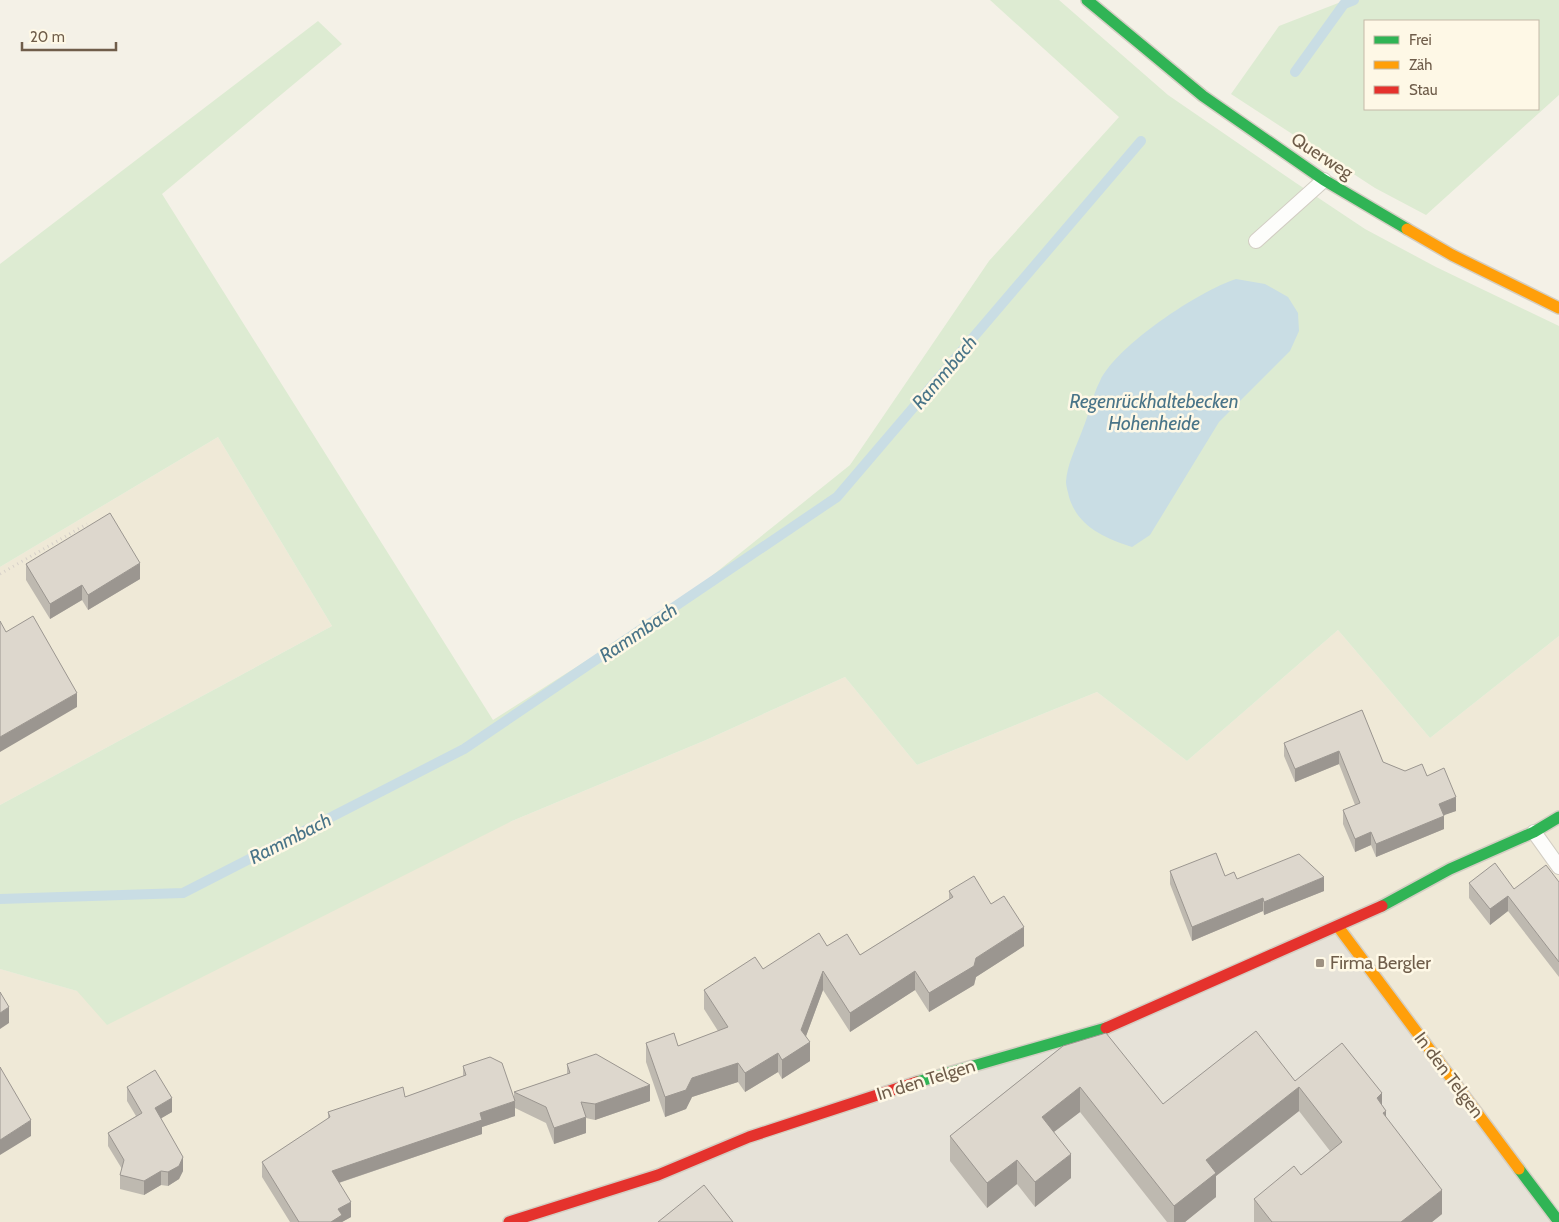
<svg xmlns="http://www.w3.org/2000/svg" width="1559" height="1222" font-family="Cabin,sans-serif">
<style>
.residential{fill:#efe9d7}
.industrial{fill:#e6e2d8}
.green{fill:#ddebd2;fill-rule:evenodd}
.water{fill:#c9dde4}
.lines{fill:none;stroke-linecap:round;stroke-linejoin:round}
.stream{stroke:#c9dde4;stroke-width:10}
.lane-casing{stroke:#d2cdc3;stroke-width:16}
.fast-casing{stroke:#d4cec3;stroke-width:14}
.slow-casing{stroke:#d4cec3;stroke-width:14}
.jam-casing{stroke:#d4cec3;stroke-width:14}
.path{stroke:#d6d0c9;stroke-width:3;stroke-dasharray:1 4;stroke-linecap:butt}
.lane{stroke:#fdfdfb;stroke-width:14}
.fast{stroke:#30b455;stroke-width:11}
.slow{stroke:#ff9f0a;stroke-width:11}
.jam{stroke:#e5322d;stroke-width:11}
.wall{fill:#beb9b0}
.shaded-wall{fill:#9b9690}
.building{fill:#ddd7cd;stroke:#9b9690}
.poi-dot{fill:#9e9181;stroke:#fef8e6;stroke-width:2}
.labels{text-anchor:middle;stroke-width:5;stroke-linejoin:round;paint-order:stroke}
.street-label{font-size:18px;fill:#6f5d4a;stroke:#fef8e6}
.poi-label{font-size:18px;fill:#6f5d4a;stroke:#fef8e6;text-anchor:start}
.water-label{font-size:19px;font-style:italic;fill:#497488;stroke:#fef8e6}
</style>
<rect width="100%" height="100%" fill="#f4f1e7"/>
<!-- residential -->
<path class="residential" d="M218,437l114,189 -332,179v-238z
M1338,630l92,108 129,-102v586h-1559v-253l77,22 435,-170 194,-81 139,-63 72,88 180,-73 90,69z"/>
<!-- industrial -->
<path class="industrial" d="M1339,928l220,294h-1047l587,-191z"/>
<!-- green -->
<path class="green" d="M990,0h69l109,95 128,88 69,46 71,38 123,59v310l-129,102 -92,-108 -151,131 -90,-69 -180,73 -72,-88 -139,63 -194,81 -405,204 -30,-34 -77,-22v-164l332,-179 -114,-189 -218,130v-303l318,-243 24,23 -180,150 331,526 190,-121 167,-134 139,-204 130,-144z
M1346,0h213v95l-133,120 -51,-27 -144,-94 48,-68zM1365,21h173v88h-173z"/>
<!-- water -->
<path class="water" d="M1236,279l29,5 23,13 10,16 1,18 -9,20 -71,71 -69,113 -18,12c-27,-9 -54,-20 -63,-50 -1,-5 -3,-11 -3,-15 1,-17 10,-35 16,-51 7,-16 10,-35 18,-50 17,-36 99,-90 136,-102z"/>
<g class="lines">
<!-- stream -->
<path class="stream" d="M1295,72l49,-68 10,-4
M0,899l183,-6 281,-144 373,-252 304,-356"/>
<!-- lane casing -->
<g class="lane-casing">
<path id="lane" d="M1256,241l68,-61
M1534,832l25,35"/>
</g>
<!-- fast casing -->
<g class="fast-casing">
<path id="fast" d="M1087,0l116,96 121,84 83,49
M1382,906l68,-37 84,-37 25,-15
M917,1082l189,-54
M1519,1169l40,53"/>
</g>
<!-- slow casing -->
<g class="slow-casing">
<path id="slow" d="M1407,229l45,26 107,53
M1339,928l180,241"/>
</g>
<!-- jam casing -->
<g class="jam-casing">
<path id="jam" d="M1106,1028l276,-122
M509,1222l149,-47 91,-38 168,-55"/>
</g>
<!-- path -->
<path class="path" d="M0,574l87,-50"/>
<!-- lane -->
<use href="#lane" class="lane"/>
<!-- fast -->
<use href="#fast" class="fast"/>
<!-- slow -->
<use href="#slow" class="slow"/>
<!-- jam -->
<use href="#jam" class="jam"/>
</g>
<!-- wall -->
<path class="wall" d="M26,564l114,15 -52,31 -6,-10 -32,19 -24,-39z
M1362,710l21,52 22,9 22,5 29,35 -13,4 1,14 -68,28 -5,-12 -16,7 -12,-28v-14l12,-5 -16,-41 -44,18 -11,-26v-13z
M1170,871l55,5 12,3 87,12 -60,24 -1,-4 -71,30 -22,-57z
M1559,882v95l-51,-66 -18,14 -21,-27v-15l45,6z
M949,891l42,13 33,42 -48,31 -2,8 -45,27 -14,-22 -65,42 -27,-42 -17,46 4,25 -28,18 -4,-7 -33,20 -7,-10 -46,15 -6,12 -21,8 -19,-55v-19l32,3 40,-15 -14,-22v-19l123,-44 33,9 89,-56z
M1063,1046l100,58 132,-23 87,25 4,12 56,96 -10,8h-178v-23l47,-24 29,-24 -31,-40 -83,65v21l-31,25h-18l-87,-110 -26,20 17,46 -36,29 -18,-23 -30,24 -37,-47v-25z
M567,1064l83,37 -55,19 -9,-2v15l-32,11 -8,-21 -31,-15v8l-33,11v7l-143,49 12,34 -9,5h-52l-28,-45v-15l66,-43v-7l77,-15 58,-21v-10l51,33v-7l53,-18z
M127,1087l45,25 -11,6 22,53 -4,8 -11,7 -7,-1 -17,10 -24,-6v-14l2,-6 -14,-23v-13l28,-17 -9,-15z"/>
<!-- shaded-wall -->
<path class="shaded-wall" d="M140,563v16l-52,31v-15z
M82,585v15l-32,19v-15z
M77,693v14l-77,45v-15z
M1339,751v13l-44,18v-13z
M1456,797v14l-17,6v-13z
M1444,816v13l-68,28v-13z
M1371,832v13l-16,7v-13z
M1324,877v14l-60,24v-13z
M1508,896v15l-18,14v-16z
M1263,898v13l-71,30v-14z
M1024,927v19l-48,31 -2,8 -45,27v-19l47,-35z
M823,971v19l-21,57 8,-5v19l-28,18v-19l19,-30z
M915,971v19l-65,42v-19z
M9,1007v16l-9,6v-16z
M778,1053v19l-33,20v-19z
M738,1063v19l-46,15 -6,12 -21,8v-20l27,-19z
M650,1085v16l-55,19v-16z
M1080,1087v25l-38,29v-24z
M1299,1087v24l-83,65v21l-31,25h-11v-16l32,-46z
M1382,1093v25l-5,-20z
M172,1098v14l-17,10v-14z
M515,1101v15l-33,11v7l-150,51v-14l148,-58z
M1386,1111v24l-3,-22z
M586,1117v16l-32,11v-16z
M31,1120v16l-31,19v-15z
M1071,1154v24l-36,29v-25z
M183,1157v14l-4,8 -11,7v-14z
M1017,1160v24l-30,24v-25z
M161,1171v14l-17,10v-14z
M1442,1190v24l-10,8h-31z
M351,1202v15l-9,5h-11l7,-13z"/>
<!-- building -->
<path class="building" d="M110,513l30,50 -52,32 -6,-10 -32,19 -24,-40z
M33,616l44,77 -77,44v-116l6,11z
M1362,710l21,52 22,9 17,-7 5,12 17,-8 12,29 -17,7 5,12 -68,28 -5,-12 -16,7 -12,-29 17,-7 -21,-52 -44,18 -11,-26z
M1216,853l9,23 9,-4 3,7 62,-25 25,23 -60,25 -1,-4 -71,29 -22,-56z
M1495,863l19,26 32,-24 13,17v80l-51,-66 -18,13 -21,-26z
M974,876l17,28 13,-8 20,31 -48,31 -2,8 -45,27 -14,-22 -65,42 -27,-42 -22,59 9,12 -28,18 -4,-7 -33,20 -7,-10 -46,15 -6,12 -21,7 -19,-54 28,-10 4,13 50,-19 -24,-37 51,-33 8,12 56,-36 8,13 20,-12 13,21 93,-58 -4,-6z
M0,992l9,15 -9,6z
M1256,1031l39,50 47,-38 40,50 -5,5 9,13 -3,2 59,77 -41,32h-129l-18,-23 40,-33 7,9 41,-33 -43,-55 -93,73 10,13 -42,33 -94,-119 -38,30 29,37 -36,28 -18,-22 -30,23 -37,-47 113,-90 43,-13 57,71z
M596,1054l54,31 -55,19 -14,-2 5,15 -32,11 -8,-21 -32,-15 56,-19 -3,-9z
M490,1057l12,6 13,38 -35,12 2,7 -150,51 19,31 -13,7 4,6 -11,7h-32l-37,-60 68,-45 -2,-5 75,-25 2,10 61,-22 -3,-9z
M0,1067l31,53 -31,20z
M155,1070l17,28 -17,10 28,49 -4,9 -11,6 -7,-1 -17,10 -24,-6 4,-15 -16,-27 34,-20 -15,-26z
M704,1185l29,37h-75z"/>
<!-- markers -->
<rect class="poi-dot" x="1315" y="958" width="10" height="10" rx="2.5"/>
<g class="labels">
<!-- street labels -->
<g class="street-label">
<text transform="translate(1322 156) rotate(33)" y="6">Querweg</text>
<text transform="translate(1449 1075) rotate(53)" y="6">In den Telgen</text>
<text transform="translate(926 1080) rotate(-17)" y="6">In den Telgen</text>
</g>
<!-- poi labels -->
<g class="poi-label">
<text x="1330" y="969">Firma Bergler</text>
</g>
<!-- water labels -->
<g class="water-label">
<text transform="translate(944 372) rotate(-50)" y="7">Rammbach</text>
<text x="1154" y="408">Regenrückhaltebecken<tspan x="1154" dy="22">Hohenheide</tspan></text>
<text transform="translate(638 632) rotate(-34)" y="7">Rammbach</text>
<text transform="translate(290 838) rotate(-27)" y="7">Rammbach</text>
</g>
</g>
<!-- legend -->
<rect x="1364" y="20" width="175" height="90" fill="#fef8e6" stroke="#c5baa8"/>
<rect x="1374" y="36" width="25" height="8" fill="#30b455" stroke="#c5baa8"/>
<text x="1409" y="45" font-size="15" fill="#6f5d4a">Frei</text>
<rect x="1374" y="61" width="25" height="8" fill="#ff9f0a" stroke="#c5baa8"/>
<text x="1409" y="70" font-size="15" fill="#6f5d4a">Zäh</text>
<rect x="1374" y="86" width="25" height="8" fill="#e5322d" stroke="#c5baa8"/>
<text x="1409" y="95" font-size="15" fill="#6f5d4a">Stau</text>
<!-- scale -->
<path d="M22 42v8h94v-8" fill="none" stroke="#6f5d4a" stroke-width="2.5"/>
<text x="30" y="42" font-size="15" fill="#6f5d4a" stroke="#fef8e6" stroke-width="4" paint-order="stroke">20 m</text>
</svg>
